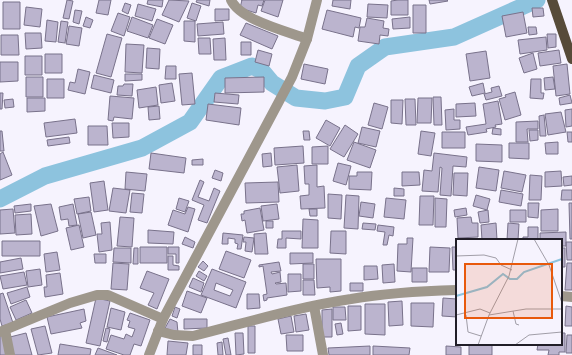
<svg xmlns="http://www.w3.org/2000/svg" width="572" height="355" font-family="Mulish,sans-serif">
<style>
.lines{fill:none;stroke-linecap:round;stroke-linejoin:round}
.river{stroke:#8dc3de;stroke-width:17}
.building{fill:#bbb4ce;stroke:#79728b;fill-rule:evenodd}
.minor{stroke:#9e978c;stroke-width:10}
.tertiary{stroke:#9e978c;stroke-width:10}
.primary{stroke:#574b39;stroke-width:10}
.inset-river{fill:none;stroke:#8dc3de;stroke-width:2}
.inset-road{fill:none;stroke:#a19ea8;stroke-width:1}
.view{fill:#e8590c;fill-opacity:0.15;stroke:#e8590c;stroke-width:2}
.inset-edge{fill:none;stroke:#211e28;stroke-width:2}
</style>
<rect width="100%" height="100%" fill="#f6f3fe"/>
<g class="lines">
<!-- river -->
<path class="river" d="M0,199l45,-23 97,-28 48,-26 31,-44 31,-12 10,5 10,12 24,15 29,3 20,-4 13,-31 27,-19 69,-10 83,-37"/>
</g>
<!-- building -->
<path class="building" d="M67,0l6,1 -4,18 -6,-1z
M99,0h12l-3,15 -12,-2z
M148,0h15l-1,7 -15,-3z
M169,0l20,1 -10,21 -17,-7z
M197,0h13l-1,6 -13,-4z
M241,0h23l-2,6 -4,-1 -2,8 -16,-5 2,-8z
M265,0h18l-5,17 -17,-6z
M333,0h18l-1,9 -18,-3z
M398,0h10v15h-17v-14z
M429,0h18l1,1 -18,3z
M3,2h17v27h-17z
M125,3l6,2 -3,9 -6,-3z
M192,3l9,3 -5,15 -9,-3z
M138,4l18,5 -4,12 -17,-5z
M368,4l20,1 -1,13 -20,-1z
M413,5h13v28h-13z
M26,7l16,2 -2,18 -16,-2z
M532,8h11l1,8 -11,1z
M215,9h14v11l-14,1z
M75,10l7,1 -3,13 -6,-2z
M327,10l34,8 -2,10 -4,-1 -2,10 -31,-8z
M523,12l4,21 -21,4 -4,-21z
M118,13l12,4 -6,19 -13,-5z
M86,17l7,3 -3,8 -7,-2z
M132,17l21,8 -5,13 -21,-7z
M410,17v11l-17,1 -1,-10z
M367,18l17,3 -1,7 6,1 -1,7 -8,-1 -1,9 -21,-3 2,-14h5z
M157,19l16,6 -8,19 -16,-6z
M47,20l11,2 -2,20 -11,-1z
M61,21l7,1 -3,21 -7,-1z
M184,21h11v21l-11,-1z
M223,22l1,12 -26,2 -1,-12z
M246,23l32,13 -6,13 -32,-14z
M69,26l13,2 -3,18 -13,-2z
M528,27h8l1,7 -8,1z
M25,33h16l1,15 -16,1z
M107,34l15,4 -11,39 -15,-4z
M547,34h9v13l-8,1z
M1,35h17l1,20h-18z
M546,37l1,13 -27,4 -2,-14z
M198,38h12l1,16h-12z
M225,38l1,22h-12l-1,-21z
M241,42h10v13h-10z
M126,44l18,1 -2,28 -17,-1z
M147,48l13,1 -1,20 -13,-1z
M258,50l14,4 -3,12 -14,-4z
M559,50l2,13 -21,3 -2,-13z
M486,51l4,27 -20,3 -4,-27z
M533,53l4,16 -13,4 -5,-15z
M45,54h17v19h-17z
M25,56h17v19h-17z
M0,62h18v19l-18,1z
M304,64l24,5 -3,15 -24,-5z
M567,64l3,30 -14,2 -3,-30z
M166,66h10v13h-11z
M78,69l12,3 -5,22 -17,-4 2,-8 5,1z
M192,73l3,31 -13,1 -3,-31z
M125,74h17v6l-17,1z
M94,75l20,5 -3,13 -20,-5z
M26,77h17v20h-17z
M264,77v15l-39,1v-15z
M553,77l2,12 -10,1 -1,-12z
M47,79h17v19h-17z
M531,79h10v14h3l-1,6 -13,-1z
M172,83l3,18 -14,2 -2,-18z
M483,83l2,10 -13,3 -3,-9z
M124,84h9l-1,12 -15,-1 1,-9h5z
M499,86l3,10 -16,4 -2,-6 8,-2 -1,-4z
M156,87l2,18 -19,3 -2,-18z
M515,92l6,23 -16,5 -6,-21 7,-2 -1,-2z
M0,93h3l-1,16h-2z
M215,93l24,2 -1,9 -24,-2z
M570,95l2,8 -12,2 -1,-7z
M110,96l24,2 -2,21 -18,-2 -1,4 -5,-1z
M433,97h8l1,28h-8z
M27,98h18v13l-18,1z
M418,98h14l-1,25h-14z
M13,99l1,8 -9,1 -1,-8z
M405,99h10l1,26h-10z
M391,100h12l-1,24 -11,-1z
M498,101l4,23 -7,1 1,2 -10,2 1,3 -19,3 -2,-8 20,-3 -3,-20z
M374,103l14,4 -6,22 -14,-4z
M475,103l1,13 -20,1v-13z
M208,104l33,4 -2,17 -33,-5z
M159,106l1,13 -11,1 -1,-13z
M454,109v11h6v9l-14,1 -1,-20z
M572,109v17l-6,1 -1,-17z
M561,112l5,20 -18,3 -3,-21z
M544,115l2,21h-6l-1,-20z
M75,119l2,14 -31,4 -2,-14z
M326,120l14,8 -10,18 -14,-8z
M538,121v8h-11l1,13h-12v-20z
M112,123h17v14l-16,1z
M345,125l13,9 -14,23 -14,-8z
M88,126h19l1,19h-20z
M362,127l18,4 -4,16 -18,-4z
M493,128l8,1v6l-9,-1z
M529,130h9v10l-8,1z
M0,131h2l2,20h-4z
M303,131h6l1,9h-6z
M421,131l14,2 -4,23 -13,-2z
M442,132h23v16h-23z
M567,132h5v10h-4z
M69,137l1,6 -22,3 -1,-6z
M354,142l22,8 -6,18 -23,-8z
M558,142v12h-12l-1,-11z
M509,143h20v16l-20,-1z
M476,144l26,1v17l-26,-1z
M303,146l1,17 -29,2 -1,-17z
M328,146v18h-16v-17z
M3,152l9,23 -12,5v-26z
M151,153l35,5 -2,15 -35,-4z
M271,153l1,13 -9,1 -1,-13z
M434,153l33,4 -1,10 -13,-1 -2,30 -11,-1 2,-27 -2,-1 -2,25 -16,-1 2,-21 8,1z
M203,159v6h-11v-5z
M338,163l13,3 -5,19 -13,-4z
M297,165l2,26 -19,2 -3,-26z
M317,165v22l7,-1 1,22 -24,1 -1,-13 9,-1v-11h-4l-1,-18z
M479,167l20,3 -3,21 -20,-3z
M215,170l8,3 -2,8 -9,-3z
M504,171l22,4 -4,17 -21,-4z
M561,171l1,15 -17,1v-15z
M126,172l21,2 -2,17 -20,-2z
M357,172h15l-1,18 -22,-1v-13h8z
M402,172h17l1,13 -18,1z
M454,173h14l-1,23 -14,-1z
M530,175l12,1 -1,24h-12z
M572,176v9l-8,1 -1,-9z
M200,180l4,2 -6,15 11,4 5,-13 6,3 -13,32 -9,-3 6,-15 -12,-5z
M104,181l4,29 -14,2 -4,-29z
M278,182l1,20 -33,1 -1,-20z
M113,188l17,2 -4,23 -17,-2z
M394,188l10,1v7h-10z
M501,190l22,4 -2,12 -22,-4z
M562,190h10v10h-11z
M132,193l12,1 -2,19 -12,-1z
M328,194l14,1 -1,24 -13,-1z
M346,195l13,1 -1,33 -14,-1z
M476,195l14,4 -3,11 -14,-4z
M420,196h14l-1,29h-14z
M89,197l2,14 -14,3 -3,-15z
M179,198l10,3 -4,11 -9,-3z
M386,198l20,2 -2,19 -20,-2z
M435,198l12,1 -1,28h-11z
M361,202l14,2 -2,14 -14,-2z
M528,203h11l-1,15 -10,-1z
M569,203h3v36h-2z
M31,204v7l-16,2 -1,-7z
M51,204l7,27 -17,5 -7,-30z
M73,204l4,21 -8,1 -1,-7 -7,1 -2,-13z
M277,204l2,15 -16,2 -2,-15z
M188,207l7,2 -7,23 -20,-7 5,-15 12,4z
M260,208l4,22 -17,3 -2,-13 -3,1 -1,-7h3v-3z
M466,208l1,7 -12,2 -1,-7z
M13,209l2,24 -15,1v-24z
M309,209h8v7h-7z
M558,209v22h-17v-21z
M488,210l1,12 -9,1 -2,-11z
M510,210h16v12h-16z
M91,212l5,23 -13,3 -5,-24z
M31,214l1,20 -16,1 -1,-20z
M120,217l14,1 -2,29 -15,-1z
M471,217l1,6h6v14l-20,1 -1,-20z
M303,219l15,1v28h-16z
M266,221h7v7h-7z
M110,222l2,28 -13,2 -2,-18h5l-1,-11z
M363,223l13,1 -1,6 -13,-1z
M496,223l1,17h-15l-1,-15z
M508,223l11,1 -1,16h-11z
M79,225l5,22 -13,3 -5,-22z
M378,225l16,2 -1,9 -4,-1 -2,10h-4l2,-13 -8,-1z
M528,227h10v13h-15v-3h5z
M148,230l26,2 -1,12 -25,-1z
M282,231h19v8l-15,-1v10h-9l1,-9h4z
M331,231h15v23l-16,-1z
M566,232v14h-5v-6h-21v-7z
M223,233l20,2 -2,14h-4l1,-5 -3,-1v-4l-7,-1v6h-6z
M266,233l2,21h-13l-1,-20z
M185,237l10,5 -2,6 -11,-4z
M244,237l10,1 -2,14 -7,-1 1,-9h-3z
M407,238h6l-2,34 -14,-1 1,-27h9z
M2,241h38v15h-38z
M566,242h6v18h-5z
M140,247h27v16h-27z
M168,247h11v16h-3v-9h-8z
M430,247l20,1 -1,24h-20z
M452,247h5v23h-4z
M114,248h17v15l-18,-1z
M134,248h4v16h-5z
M561,248h4v19h-4z
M226,251l25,9 -7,18 -25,-9z
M57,252l3,18 -14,2 -2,-18z
M290,253h23v10l-23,1z
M94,254h12v9h-11z
M168,256h5v9l6,1v4h-11z
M21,258l2,11 -23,4v-11z
M316,259h25v32l-11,1v-5l-13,1z
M203,261l5,5 -4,5 -6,-4z
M279,262l2,9 -10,1 1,2 8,-2 1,10 -6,1 1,1 10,-1 1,12 -20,3v2l-3,1 -1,-6 4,-1 -4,-28 -4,1v-2z
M113,263l16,1 -2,26 -16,-1z
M567,263h5v27h-7z
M303,264h11v15h-11z
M394,264l1,18 -12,1 -1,-18z
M364,266h13l1,13 -14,1z
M412,268h15v14h-15z
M40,269l2,16 -14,2 -2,-16z
M212,269l34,13 -10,26 -35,-13zM216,283l17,7 -3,6 -16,-6z
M147,271l22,8 -12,30 -9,-4 6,-12 -14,-5z
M199,271l8,5 -3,5 -8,-5z
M24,272l3,13 -24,4 -3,-13z
M60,273l3,21 -18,3 -1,-10h3l-1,-12z
M288,274h13v17l-13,1z
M193,278l11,5 -3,9 -12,-5z
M303,280h11l1,15h-12z
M350,283h13v8h-13z
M27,287l3,10 -19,7 -4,-11z
M187,291l20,7 -6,15 -19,-7z
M3,293l10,30 -11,3 -2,-7v-25z
M247,294h12l1,14 -13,1z
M96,298l14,3 -10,45 -14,-3z
M443,298l14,1v18l-15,-1z
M26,300l6,13 -16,7 -6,-13z
M402,301l1,24 -14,1 -1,-24z
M411,303h23l-1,24 -22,-1z
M365,304h20v31l-20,-1z
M348,306h13v24l-13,1z
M566,306l6,1v19h-7z
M175,307l5,2 -3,9 -5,-2z
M333,307h12l1,13h-13z
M111,308l14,4 -4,18 -14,-3z
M84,309l2,12 -6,2 2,5 -31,6 -4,-17z
M332,309v28h-10v-27z
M130,313l20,7 -9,26 -7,-2 -4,11h-6l-18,-6 5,-14 13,4 2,-5 6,3 3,-8 -7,-2 2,-6 -3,-1z
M306,314l3,16 -13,2 -2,-16z
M291,316l3,16 -13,2 -3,-15z
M170,319l7,3 1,11 -13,-5z
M184,319h23v9l-23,1z
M341,323l2,11 -6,1 -2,-11z
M45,326l7,27 -14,2 -7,-26z
M248,326h7v27h-7z
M106,328l4,1 -3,13 -4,-1z
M3,333l5,22h-8v-21z
M26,333l6,22h-18l-4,-18z
M235,333h8l1,21 -8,1z
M561,333h4v19h-6v3h-11l1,-5h-12l1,-6h23z
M286,335h17v16h-16z
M567,335h5v18h-6z
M228,338l3,17h-5l-3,-16z
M168,341l20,2 -2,12h-19z
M222,342l1,13h-5l-1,-12z
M60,344l31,5 -1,6h-32z
M469,344h23v11h-23z
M193,345h9v10h-9z
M370,346v9h-41l-1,-7z
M373,346l37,2 -1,7h-36z
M446,346l15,1v8h-15z
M98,348l19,7h-22z"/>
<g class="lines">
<!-- minor -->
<path class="minor" d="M231,0c9,20 55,31 76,39
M561,296l11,1
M314,306l9,49
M5,330l5,25
M158,331l16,4 19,1c52,-13 104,-29 158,-37 35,-6 70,-8 106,-9
M0,332l70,-29 27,-8h11l55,24"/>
<!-- tertiary -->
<path class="tertiary" d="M149,355l14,-36 129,-242 15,-38 10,-39"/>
<!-- primary -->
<path class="primary" d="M552,0l20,59"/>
</g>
<!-- overview -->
<g transform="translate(456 239)">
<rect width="106" height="106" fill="#f6f3fe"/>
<path class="inset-river" d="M0,57l31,-9 16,-13 7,5h7l7,-7 38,-13"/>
<path class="inset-road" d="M78,0l15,26 13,38M0,17l28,-1 12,3 5,7 11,5M57,72l3,13 3,1M0,76l24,-6 10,4M10,76l2,17 13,4M33,76l37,-6h36M22,106l11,-30 20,-39 9,-37M59,106l14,-10 33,-3"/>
<path class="view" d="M9,25h87v54h-87z"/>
<rect width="106" height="106" class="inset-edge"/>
</g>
</svg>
